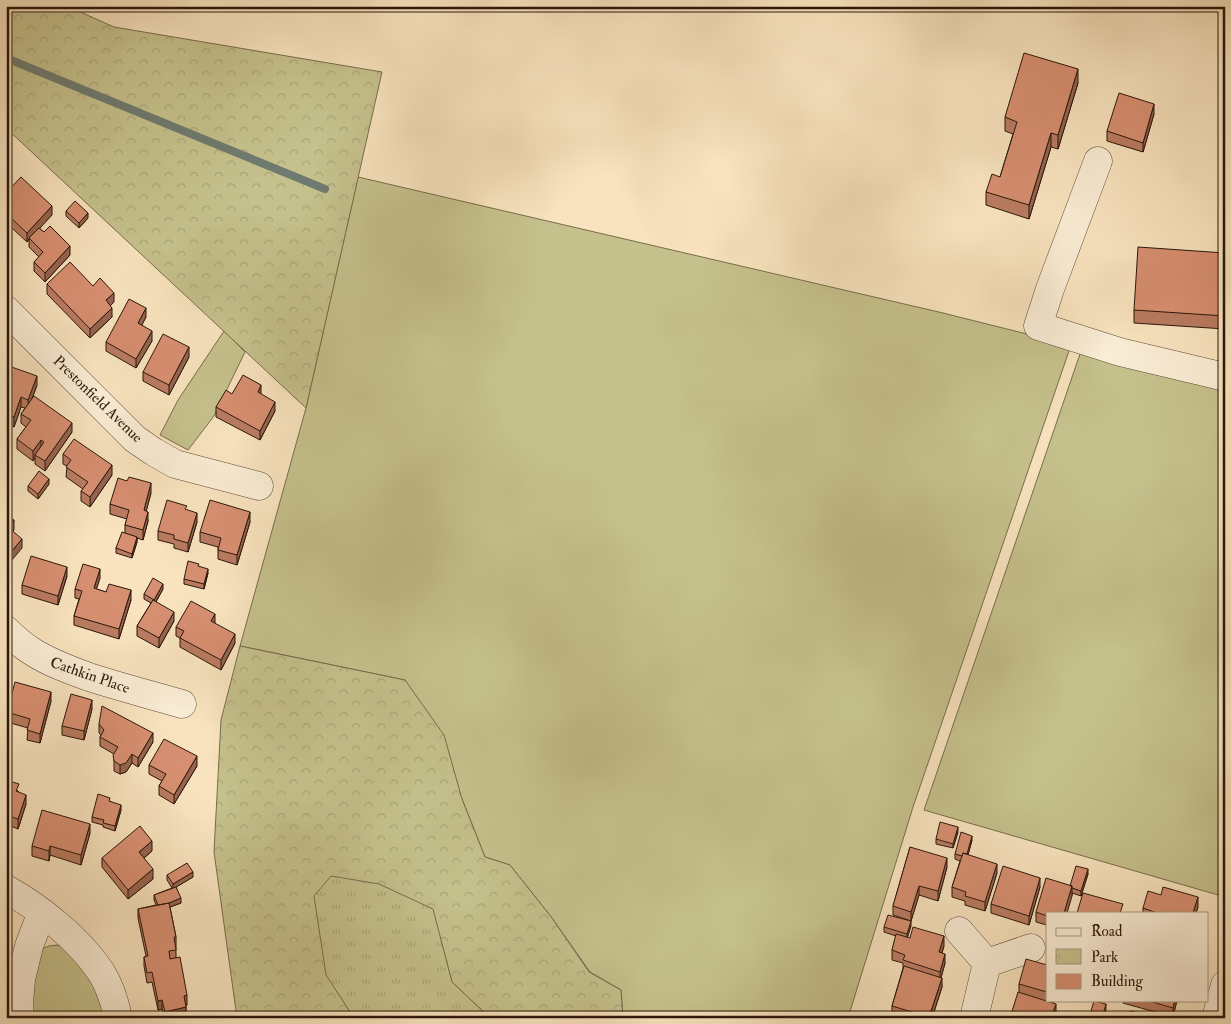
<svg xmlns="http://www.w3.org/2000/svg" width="1231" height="1024" font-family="'IM FELL Double Pica',serif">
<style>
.grass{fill:#c5c18c;stroke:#786c4c}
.forest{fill:url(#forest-crowns);stroke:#786c4c}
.park{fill:url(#park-tufts);stroke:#786c4c}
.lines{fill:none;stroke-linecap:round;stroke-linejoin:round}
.stream{stroke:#6f7b70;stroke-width:8}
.minor-casing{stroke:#5e4a38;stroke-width:29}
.minor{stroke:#faedd5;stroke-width:28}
.wall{fill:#b97b61;stroke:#2b170b}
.shaded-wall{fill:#96644f;stroke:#2b170b}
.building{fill:#d78f71;stroke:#2b170b}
.labels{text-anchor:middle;stroke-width:4;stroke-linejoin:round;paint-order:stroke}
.street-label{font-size:15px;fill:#2b170b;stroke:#faedd5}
</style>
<defs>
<pattern id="forest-crowns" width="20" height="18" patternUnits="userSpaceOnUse" patternTransform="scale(1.25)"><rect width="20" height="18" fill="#c5c18c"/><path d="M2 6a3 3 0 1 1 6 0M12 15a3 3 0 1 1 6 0" fill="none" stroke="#a9a577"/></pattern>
<pattern id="park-tufts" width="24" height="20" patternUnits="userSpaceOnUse" patternTransform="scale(1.25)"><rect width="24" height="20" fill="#c5c18c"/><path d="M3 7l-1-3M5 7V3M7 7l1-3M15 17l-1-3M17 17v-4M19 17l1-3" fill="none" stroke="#a9a577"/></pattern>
</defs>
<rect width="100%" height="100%" fill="#f8e3be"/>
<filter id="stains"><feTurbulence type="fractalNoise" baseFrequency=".004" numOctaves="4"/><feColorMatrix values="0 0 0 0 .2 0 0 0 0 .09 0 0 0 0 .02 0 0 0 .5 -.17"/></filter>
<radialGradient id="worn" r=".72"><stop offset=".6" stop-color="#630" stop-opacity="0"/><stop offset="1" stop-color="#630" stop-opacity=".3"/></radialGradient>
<!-- grass -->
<path class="grass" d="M358,177l585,136 128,32 -158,462 -65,211h-225l-2,-28 -31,-18 -38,-54 -42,-53 -25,-8 -23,-58 -57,-119 -165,-34 66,-238z
M224,331l21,21 -31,64 -26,34 -28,-15 18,-35z
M1082,348l143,36v513l-301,-87z
M57,945l8,2 22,23 20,48h-76v-25l11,-44 7,-3z"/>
<!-- forest -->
<path class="forest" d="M6,6h61l47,21 268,45 -76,336 -300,-280z
M240,646l165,34 39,55 18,64 23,58 25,8 42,53 37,54 32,18 2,28h-133l-38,-36 -20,-73 -106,65 28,44h-117l-23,-166 7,-132z"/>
<!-- park -->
<path class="park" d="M331,876l48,8 54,25 19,73 38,36h-136l-28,-43 -12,-79z"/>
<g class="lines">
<!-- stream -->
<path class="stream" d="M6,58l319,131"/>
<!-- minor casing -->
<g class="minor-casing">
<path id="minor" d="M1098,161l-48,128 -12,37 82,26 105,25
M6,310l129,129 19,13 21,12 84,22
M6,630c8,8 17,16 27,22 17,11 37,18 56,25 31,10 62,18 93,27
M6,889c34,19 73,50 95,83 8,13 14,30 17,46
M959,931l28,32
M20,1018l-1,-15 2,-24 8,-33 8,-21 8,-10
M974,1018l13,-55 44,-15
M1216,1018l9,-33"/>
</g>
<!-- minor -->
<use href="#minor" class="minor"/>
</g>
<!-- wall -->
<path class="wall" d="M1078,83l-20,66 -7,-2 -22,72 -43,-14v-13l14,-15 13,-43 -8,-3v-14z
M1154,114l-11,38 -36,-11v-10z
M6,193l46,22 -13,13 31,27 -25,27 -11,-11v-9l5,-5 -10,-10v-8l-2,3 -16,-15z
M66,211l22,7 -9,10 -13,-12z
M1225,253v76l-91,-6v-13z
M47,284l67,18 -4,3 2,12 -22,21 -43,-44z
M146,317l-5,8 11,16 -16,27 -30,-17v-9z
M189,357l-20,38 -26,-14v-9z
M6,365l31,20 -5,14 40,33 -27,39 -10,-7v-6l-2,3 -16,-12v-10l9,-12 -5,-4v-9l4,-6 -4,-1 -7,20 -8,-3z
M232,394h29l14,17 -15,29 -44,-23v-10z
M63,454l49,21 -22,32 -9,-6v-10l2,-2 -17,-12 1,-11 -4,-2z
M49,484l-11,15 -10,-8v-5z
M151,493l-5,18 2,10 -5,19 -6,-2v4l-5,16 -16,-5v-5l9,-15v-8l2,-6 -17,-5v-10z
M187,510l10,12 -9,30 -14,-4v-4l-16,-4v-9z
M250,522l-13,43 -19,-6v-12l-18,-5v-10z
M199,567l9,6 -4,16 -20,-5v-5z
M67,576l-9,29 -36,-11v-9z
M100,578l-4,11 35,11 -12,39 -45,-14v-9l5,-17 -4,-1v-9z
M163,589l-7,13 18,19 -15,27 -22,-12v-10l14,-23 -7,-4v-5z
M215,623l20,20 -14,27 -41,-23v-9l-4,-2v-9z
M51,701l-11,42 -13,-3 1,-12 -21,-6v-10z
M92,709l-8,31 -22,-5v-9z
M99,724l54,18 -15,25 -6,-4 -6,9 -6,2 -6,-3v-17l-14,-8v-9l1,-2 -2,-2z
M149,765l48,1 -23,38 -15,-9v-9l3,-5 -13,-7z
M6,780l13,12 7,12 -8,25 -12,-5z
M110,801l11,9 -6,21 -12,-4v-2l-11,-3v-5z
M958,832l-5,16 -17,-4v-5z
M90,833l-9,32 -31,-10 -1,6 -17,-5v-10z
M972,840l-4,15 29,18 -12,38 -20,-6v-4l-13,-4v-10l8,-26 -5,-2v-5z
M910,847l37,20 -9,34 -19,-6 -8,26 -18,-6v-9z
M152,851l-8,7 9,21 -25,20 -26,-32v-9z
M1088,874l-7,22 -9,-3v3l-25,17v12l-11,-3v-10z
M167,875l26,2 -17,10 5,16 -11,4 6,30v21l11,47h-1v11l-7,2h-15l-2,-9 -4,1 -6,-28 -5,1 -3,-17v-9l2,-1 -8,-38v-9l18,-4 -2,-5v-5l18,-7 -5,-8z
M1040,887l-11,38 -38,-12v-9z
M1198,907l-2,6h-53v-5z
M911,926l-4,12 37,8 -2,7 3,10 -4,15 1,9 -10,31h-31l-9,-3v-9l11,-38v-5l-11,-3v-10l4,-14 -12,-4v-5z
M1047,965v35h7l-1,3 3,10 -1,2 -45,3 9,-26v-8z
M1123,1000h54l-4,17 -50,-14z"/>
<!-- shaded-wall -->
<path class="shaded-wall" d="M1078,69v14l-20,66v-14z
M1154,104v10l-11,38v-9z
M1051,133v14l-22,72v-14z
M52,206v9l-22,24 -1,-1v1l-2,3v-9z
M88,213v5l-9,10v-5z
M11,218v9l-5,6v-10z
M70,246v9l-25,27v-9z
M114,293v9l-8,8v-10z
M112,308v9l-22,21v-9z
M146,308v9l-8,16v-10z
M152,331v10l-16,27v-9z
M189,347v10l-20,38v-10z
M37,376v9l-9,24v-9z
M261,385v10l-3,-3z
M21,397v10l-7,20v-10z
M275,402v9l-15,29v-9z
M72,423v9l-27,39v-10z
M41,440v9l-6,6v3l-2,3v-10z
M112,465v10l-22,32v-10z
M49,479v5l-11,15v-5z
M151,483v10l-7,27v-10z
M148,512v9l-5,19v-10z
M250,512v10l-13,43v-10z
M197,513v9l-9,30v-9z
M14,520v10l-6,7v-10z
M137,537v5l-5,16v-4z
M22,539v9l-16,19v-9z
M67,567v9l-9,29v-9z
M100,569v9l-6,19v-9z
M208,569v4l-4,16v-5z
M163,584v5l-9,16v-5z
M131,590v10l-12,39v-10z
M174,612v9l-15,27v-10z
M215,614v10l-4,-3z
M235,634v9l-14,27v-10z
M51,692v9l-11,42v-9z
M92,700v9l-8,31v-9z
M153,733v9l-15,25v-9z
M132,754v9l-6,9 -6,2v-9z
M197,756v10l-23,38v-9z
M26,795v9l-8,25v-10z
M121,805v5l-6,21v-5z
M90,824v9l-9,32v-10z
M958,827v5l-5,16v-4z
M972,836v4l-6,22v-4z
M152,841v10l-13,11v-10z
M50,846v9l-1,6v-10z
M947,858v9l-9,34v-10z
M997,864v9l-12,38v-9z
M153,869v10l-25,20v-9z
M1088,869v5l-7,22v-5z
M193,872v5l-20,12v-5z
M1040,878v9l-11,38v-9z
M919,886v9l-8,26v-9z
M1072,886v10l-5,17h-3z
M1198,897v10l-2,6h-3z
M181,898v5l-22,8v-4z
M911,921v5l-4,13v-5z
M944,936v10l-5,15v-9z
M945,954v9l-5,18v-9z
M942,978v9l-10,31h-3z
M187,995v10l-3,1v-10z
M162,1000v9l-4,1v-9z
M1175,1000h2l-4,17v-9z
M1056,1004v9l-2,5 -2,-3z
M1106,1004v5l-3,9h-1z
M186,1007v9l-7,2h-14v-6z"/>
<!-- building -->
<path class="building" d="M1024,53l54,16 -20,66 -7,-2 -22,72 -43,-13 6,-18 8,3 17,-55 -12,-5z
M1119,93l35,11 -11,39 -36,-12z
M21,177l31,29 -25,27 -16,-15 -5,5v-30z
M75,201l13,12 -9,10 -13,-12z
M50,226l20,20 -25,27 -11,-11 9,-10 -14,-14 10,-10 5,4z
M1138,247l87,6v63l-91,-6z
M70,262l23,24 7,-8 14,15 -8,7 6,8 -22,21 -43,-45z
M129,299l17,9 -8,15 14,8 -16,28 -30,-17z
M163,334l26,13 -20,38 -26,-13z
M6,365l31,11 -9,24 -7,-3 -7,20 -8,-2z
M243,375l18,10 -3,7 17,10 -15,29 -44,-24 10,-17 6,4z
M34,396l38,27 -27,38 -10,-6 9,-13 -3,-2 -8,11 -16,-12 14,-19 -10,-6z
M74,439l38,26 -22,32 -9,-6 7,-9 -22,-15 5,-7 -8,-6z
M39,471l10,8 -11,15 -10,-8z
M129,477l22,6 -7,27 4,2 -5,18 -18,-5 4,-15 -19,-6 8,-26 9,3z
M167,500l20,6 -2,3 12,4 -9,30 -14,-4v-4l-16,-4z
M210,500l40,12 -13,43 -19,-5 3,-12 -21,-6z
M6,514l8,6 -6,7 14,12 -16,19z
M122,532l15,5 -5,17 -16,-6z
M31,556l36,11 -9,29 -36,-11z
M188,561l11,3 -1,2 10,3 -4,15 -20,-5z
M83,564l17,5 -6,19 12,4 3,-8 22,6 -12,39 -45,-13 8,-25 -7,-2z
M153,578l10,6 -9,16 -10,-6z
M153,600l21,12 -15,26 -22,-12z
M191,601l24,13 -4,7 24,13 -14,26 -41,-22 4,-7 -8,-4z
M15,682l36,10 -11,42 -13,-4 3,-11 -23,-7z
M71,694l21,6 -8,31 -22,-5z
M102,706l51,27 -15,25 -6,-4 -6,9 -6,2 -6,-4 -1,-6 5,-8 -18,-10 4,-7 -5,-6z
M164,739l33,17 -23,39 -15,-9 7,-12 -17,-9z
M6,780l13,4 -3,7 10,4 -8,24 -12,-4z
M98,794l12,4 -1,3 12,4 -6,21 -12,-3 1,-3 -12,-3z
M42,810l48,14 -9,31 -31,-9 -1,5 -17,-5z
M940,822l18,5 -5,17 -17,-5z
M140,826l12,15 -13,11 14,17 -25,21 -26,-32z
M961,832l11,4 -5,18 -4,-1 -1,3 -7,-2z
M910,847l37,11 -9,33 -19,-5 -8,26 -18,-6z
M963,853l34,11 -12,38 -20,-6 1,-4 -14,-5z
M187,863l6,9 -20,12 -6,-9z
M1003,866l37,12 -11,38 -38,-12z
M1076,866l12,3 -7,22 -9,-3v-2h-2z
M1046,878l26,8 -8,27h-17v3l-11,-4z
M176,887l5,11 -12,5 -11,2 -4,-10z
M1163,887l35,10 -5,16h-36l-14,-5 5,-17 13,4z
M1083,893l40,11 -3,9h-43z
M169,903l7,34h-2l2,13 -7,1 1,8 10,-2 7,38 -3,1 2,11 -21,5 -3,-12 -4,1 -6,-29 -5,1 -3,-16 4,-1 -10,-47z
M888,915l23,6 -4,13 -23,-7z
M913,927l31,9 -5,16 6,2 -5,18 -37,-12 2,-5 -13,-5 4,-16 14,4z
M1026,959l21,6v27l-28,-8z
M904,966l38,12 -13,39 -37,-11z
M1018,992l38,12 -4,11 11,3h-53z
M1146,1000h29l-2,8z
M1094,1001l12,3 -4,14h-13z
M1130,1011l12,3 -1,4h-13z"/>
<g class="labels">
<!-- street labels -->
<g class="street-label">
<text transform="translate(98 399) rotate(44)" y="5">Prestonfield Avenue</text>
<text transform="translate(90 675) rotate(19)" y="5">Cathkin Place</text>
</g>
</g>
<!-- margin -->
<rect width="1231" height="1024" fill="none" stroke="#f8e3be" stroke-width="25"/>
<rect x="8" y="8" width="1216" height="1009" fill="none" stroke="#2b170b" stroke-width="2.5"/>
<rect x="12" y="12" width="1206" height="999" fill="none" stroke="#2b170b"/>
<!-- legend -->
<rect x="1046" y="912" width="162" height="90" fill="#faedd5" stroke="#a79784"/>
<rect x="1056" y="928" width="25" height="8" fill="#faedd5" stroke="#a79784"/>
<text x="1091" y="936" font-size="15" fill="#2b170b">Road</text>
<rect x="1056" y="949" width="25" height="15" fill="url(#park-tufts)" stroke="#a79784"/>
<text x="1091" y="962" font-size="15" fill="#2b170b">Park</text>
<rect x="1056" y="974" width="25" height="15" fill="#d78f71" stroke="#a79784"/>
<text x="1091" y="986" font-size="15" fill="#2b170b">Building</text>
<rect width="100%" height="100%" filter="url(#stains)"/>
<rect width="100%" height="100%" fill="url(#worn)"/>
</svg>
